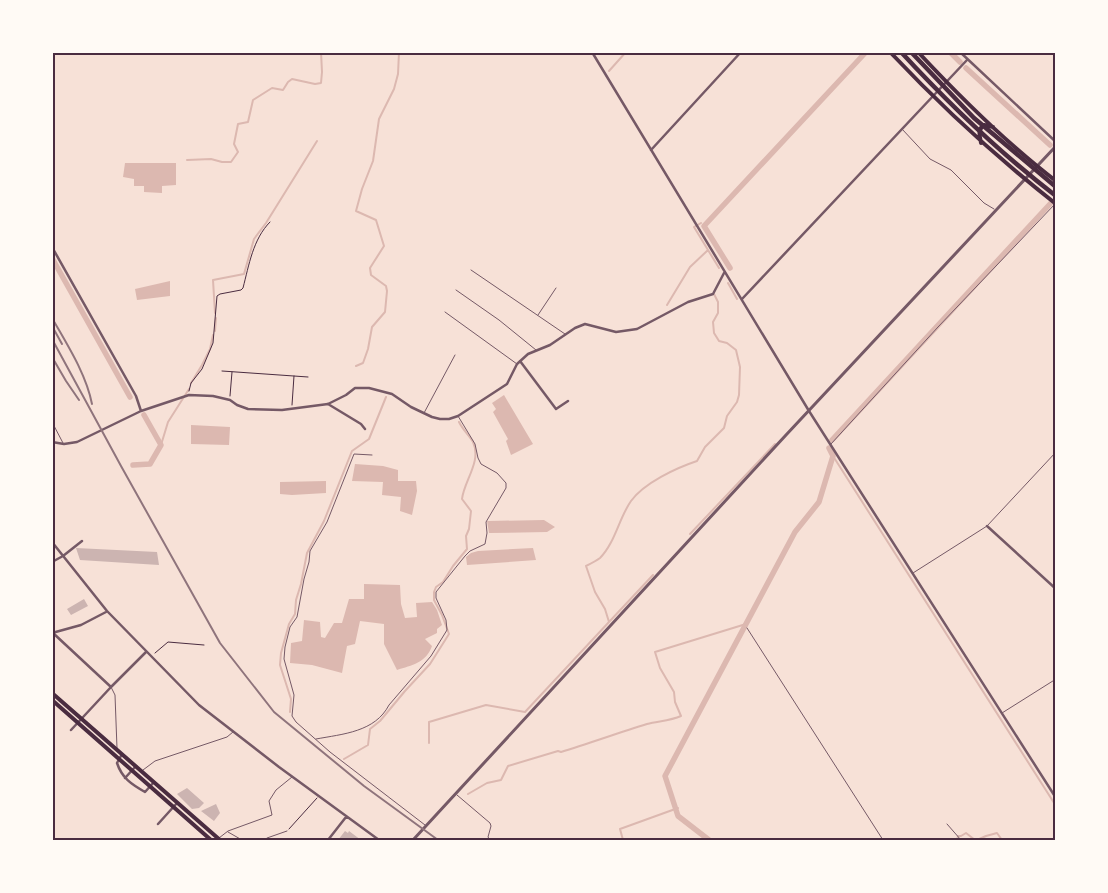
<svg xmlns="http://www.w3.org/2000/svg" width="1108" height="893" font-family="'Source Sans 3',sans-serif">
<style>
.water{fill:#dcb8b0}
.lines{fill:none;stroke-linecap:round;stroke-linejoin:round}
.stream{stroke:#dcb8b0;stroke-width:2}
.canal{stroke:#dcb8b0;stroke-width:5.5}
.building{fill:#ccb4b1}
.path{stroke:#4a2c40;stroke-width:1}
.service{stroke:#755966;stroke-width:1}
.minor{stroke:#755966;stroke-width:2.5}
.tertiary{stroke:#755966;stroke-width:3}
.secondary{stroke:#4a2c40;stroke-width:4}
.primary{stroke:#4a2c40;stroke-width:4}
.motorway{stroke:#4a2c40;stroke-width:4.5}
.rail{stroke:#8f747c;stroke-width:2}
.neatline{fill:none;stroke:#4a2c40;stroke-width:2}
</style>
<rect width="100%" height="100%" fill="#f7e1d7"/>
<!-- water -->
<path class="water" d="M125,163h51v22l-14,1v7l-18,-1v-6h-10v-7l-11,-2z
M170,281v15l-33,4 -2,-11z
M504,395l29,49 -22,11 -5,-14 2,-2 -15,-27 3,-3 -4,-6z
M191,425l39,2 -1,18 -38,-1z
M355,464l28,2 15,4v11h18l1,10 -5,24 -12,-4 1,-14 -19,-2 1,-13 -31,-1z
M326,481v12l-34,2 -12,-1v-12z
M544,520l11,7 -8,5 -58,1 -2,-12h2z
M533,548l3,12 -69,5 -1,-8 5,-4 7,-2z
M364,584l36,1 1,19 4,14 12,-1 -1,-14 16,-1 5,8 5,15 -5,4v4l-12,6 7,7c-6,17 -20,19 -35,24l-13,-26v-20l-24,-3 -5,23 -8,2 -5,27 -30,-8 -22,-2 1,-20 11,-2 2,-21 16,2 1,15 4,1 9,-15h8l7,-24h15z"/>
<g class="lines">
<!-- stream -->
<path class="stream" d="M609,71l17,-19
M1055,135l1,-1
M187,160l24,-1 11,3h9l7,-10 -4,-8 4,-20 10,-2 5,-22 19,-12 11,2 5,-8 4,-3 23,5 6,-1 1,-11 -1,-20
M708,250l11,18
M728,283l9,16
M667,305l23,-38 18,-17 -14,-23 7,-4
M215,313l-2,-33 31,-6 10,-35 12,-16 51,-82
M215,331l1,-13
M356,366l7,-3 5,-14 4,-22 13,-15 2,-21 -1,-5 -15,-11 -1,-7 14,-22 -8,-26 -20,-9 6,-22 11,-28 6,-42 15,-30 4,-15 1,-22
M191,383l11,-18 8,-16 3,-14
M161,445l7,-23 21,-33
M833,456l223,350
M690,534l85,-90
M609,622l44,-47
M290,712l1,-13 -11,-34 1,-12 8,-29 6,-10 1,-14 5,-16 6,-31 17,-32 28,-70 17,-12 17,-42
M429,743v-21l57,-17 39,7 84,-90 -4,-13 -10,-17 -9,-26c4,-2 10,-5 14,-8 15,-15 19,-40 31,-57 13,-18 45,-33 66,-40l8,-14 19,-19 3,-12 10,-14 2,-7 1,-28 -4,-17 -9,-7 -8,-2 -5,-8 -1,-11 5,-9v-11l-4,-8
M344,759l24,-14 2,-16 10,-8 25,-30 25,-27 19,-30 -7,-19 -8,-15v-8l2,-5 7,-5 10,-16 14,-17 -1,-13 3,-7 2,-18 -9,-12c2,-18 20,-38 11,-57 -4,-7 -10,-12 -14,-20
M468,794l19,-11 14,-3 7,-14 50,-15 3,1c29,-9 57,-19 86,-28 11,-3 23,-3 34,-8l-6,-14 -1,-10 -14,-24 -5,-16 91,-28
M623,840l-3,-11 58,-21
M957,840l1,-4h3l5,-3 9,7
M977,840l9,-4 11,-3 5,7"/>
<!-- canal -->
<path class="canal" d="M950,52l10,10
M966,68l84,77
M52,258l78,139
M730,268l-26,-42 162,-174
M832,440l218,-236
M133,465l17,-1 11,-19 -17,-30
M709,840l-31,-24 -13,-40 130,-244 24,-30 14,-46 -4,-8"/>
</g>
<!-- building -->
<path class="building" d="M76,548l81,4 2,13 -79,-5z
M84,599l4,7 -17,9 -4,-6z
M187,788l17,15 -5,5 -7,1 -15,-15z
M216,804l4,9 -6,8 -13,-10z
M345,831l3,2 1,-2 12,9h-23z"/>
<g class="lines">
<!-- path -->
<path class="path" d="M222,371l86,6
M189,391l2,-8 11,-14 11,-26 4,-47 3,-2 21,-4 2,-2c6,-23 10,-49 27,-66
M230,396l2,-24
M292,405l2,-29
M155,653l13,-11 36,3
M289,829l28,-31"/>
<!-- service -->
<path class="service" d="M902,129l28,30 21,11 33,33 10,6
M471,270l94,64
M456,290l43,30 37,30
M445,312l72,52
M538,315l18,-27
M424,413l31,-58
M52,422l11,21
M831,444l107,-117 117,-123
M372,455l-18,-1 -27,68 -17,29 -1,11 -5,17 -7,38 -7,10 -5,20 -1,12 10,36 -2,21 4,6 34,30 95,73
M913,573l74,-47 69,-74
M747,628l136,212
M111,687l4,8 2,53
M1002,713l54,-34
M316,739c27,-5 59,-7 73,-34l42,-49 16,-26 -1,-10 -10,-22v-6l29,-36 5,-5 15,-7 2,-11 -1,-11 20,-34v-5l-9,-10 -16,-9 -3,-6 -3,-14 -17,-28
M143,770l12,-9 72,-24 6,-5
M457,795l33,28 1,3 -3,11 2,3
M947,824l14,16
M228,832l14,8
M219,838l9,-7 44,-16 -3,-14 7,-11 16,-13
M267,838l20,-7"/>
<!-- minor -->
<path class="minor" d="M592,52l217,359 247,387
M960,52l96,90
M651,150l90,-98
M52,247l84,149 5,15
M742,299l225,-239
M520,361l36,48 12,-8
M328,404l33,20 4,5
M52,442l12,2 13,-2 64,-31 48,-16 24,1 17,4 7,5 11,4 34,1 46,-6 18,-9 9,-7h14l23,6 19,13 21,10 8,2h9l9,-3 49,-32 10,-20 11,-10 22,-9 25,-17 10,-4 31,8 21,-3 51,-27 25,-8 11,-21
M987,526l69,63
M52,542l55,69 92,94 80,62 100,73
M52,562l11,-6 19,-15
M52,633l29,-8 25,-13
M53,633l58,54
M71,730l40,-43 35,-35
M122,754l-5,9c5,15 14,21 28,29l9,-10
M125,778l11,-12
M158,824l19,-21
M328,840l18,-23"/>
<!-- tertiary -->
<path class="tertiary" d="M413,840l373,-405 270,-289"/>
<!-- secondary -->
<path class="secondary" d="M890,52c52,55 106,105 166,152
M918,52c43,46 88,91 138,129
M981,143c-1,-7 -4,-13 3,-18l9,2"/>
<!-- primary -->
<path class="primary" d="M52,693l168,147
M52,700l159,140"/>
<!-- motorway -->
<path class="motorway" d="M901,52c48,52 99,101 155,144
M911,52l63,66 82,69"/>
<!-- rail -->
<path class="rail" d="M52,318c16,28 34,56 40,86
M52,326l10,18
M52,339l69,127 99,177 54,69 90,74 74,54
M52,357l14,24 13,19"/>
</g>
<!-- border -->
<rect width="1108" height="893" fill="none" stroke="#fffaf5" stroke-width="108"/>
<rect x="54" y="54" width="1000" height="785" class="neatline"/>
</svg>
